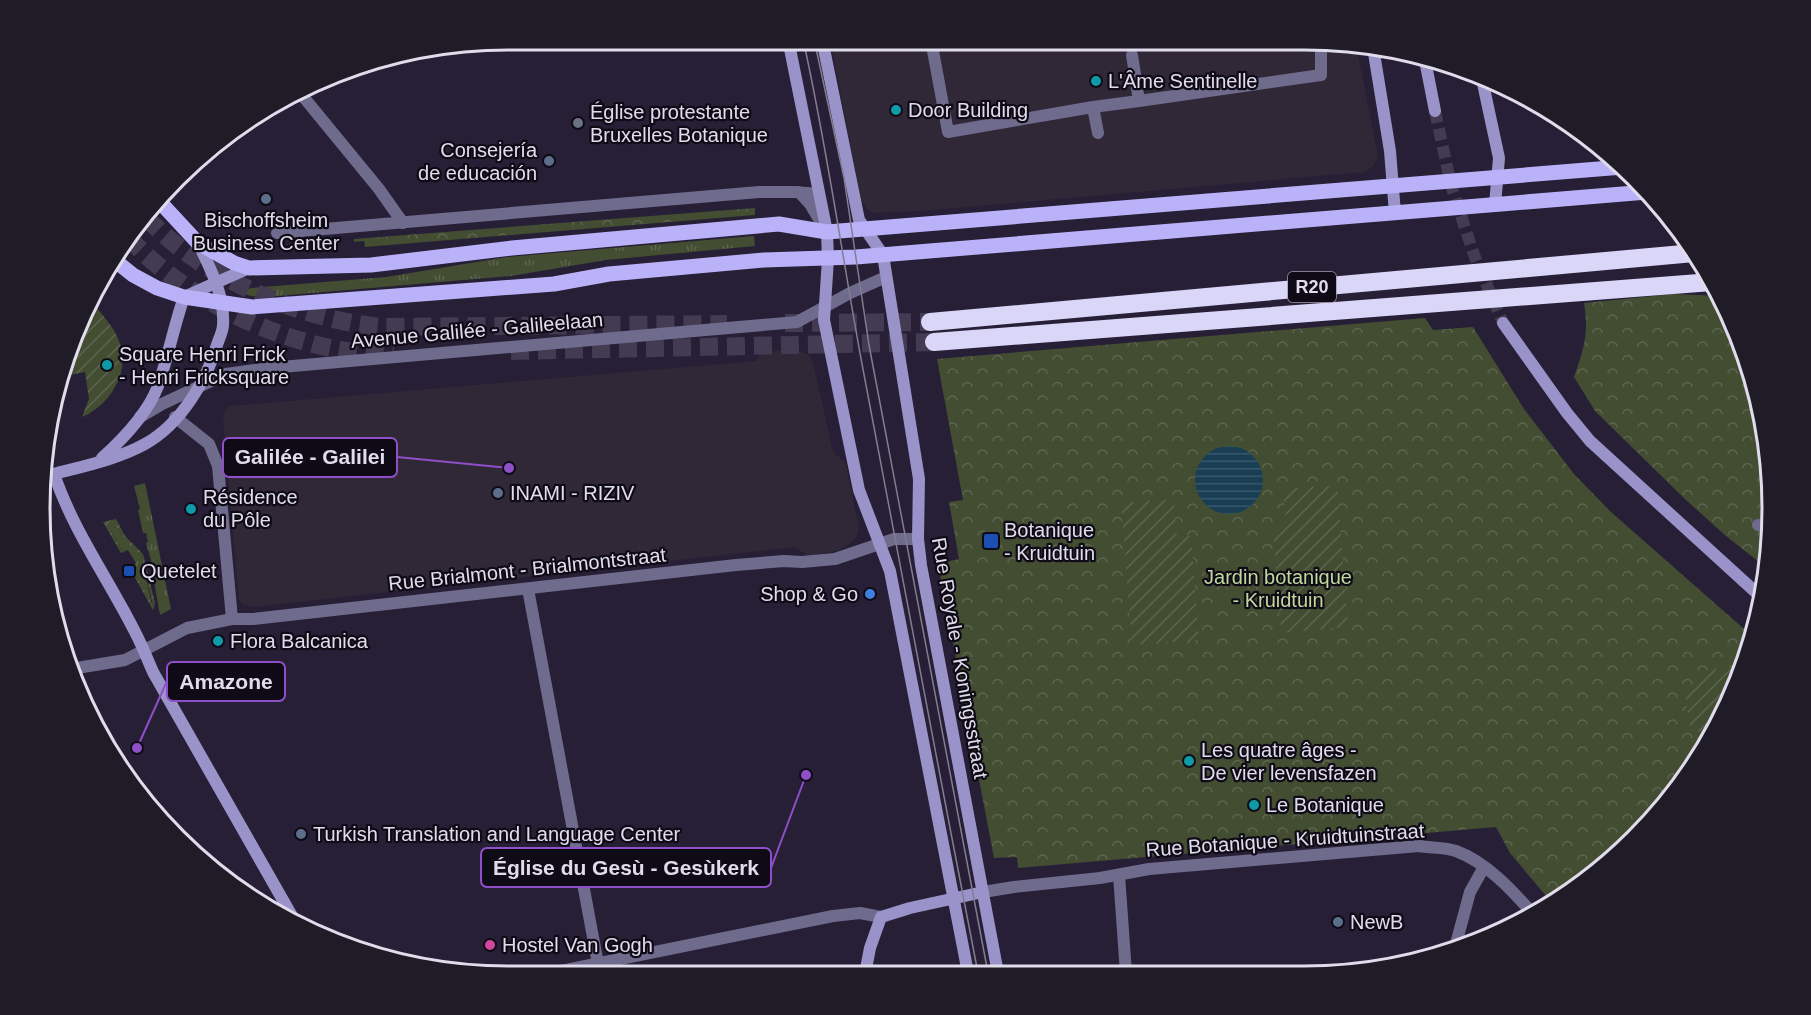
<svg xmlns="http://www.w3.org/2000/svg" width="1811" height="1015" font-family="Helvetica,sans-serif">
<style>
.commercial{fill:#302737}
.grass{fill:url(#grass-tufts)}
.park{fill:url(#park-crowns)}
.garden{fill:url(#garden-furrows)}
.water{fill:url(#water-rules)}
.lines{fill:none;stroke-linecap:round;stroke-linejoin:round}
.secondary-tunnel{stroke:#433b51;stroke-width:12;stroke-dasharray:12 6;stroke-linecap:butt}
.highway-tunnel{stroke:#433b51;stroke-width:18;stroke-dasharray:18 9;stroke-linecap:butt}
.street{stroke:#6e6b8d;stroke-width:12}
.secondary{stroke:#9993c9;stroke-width:12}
.primary{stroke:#bab2f8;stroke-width:15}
.highway{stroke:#d9d6f8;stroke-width:18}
.tram{stroke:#837d90;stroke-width:1.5}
.culture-dot{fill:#0f9aa8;stroke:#0f0b16;stroke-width:2}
.worship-dot{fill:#6b7280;stroke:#0f0b16;stroke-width:2}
.service-dot{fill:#5c6f8a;stroke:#0f0b16;stroke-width:2}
.transit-dot{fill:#1a4fb4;stroke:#0f0b16;stroke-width:2}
.shop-dot{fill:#3f7fe0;stroke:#0f0b16;stroke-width:2}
.hotel-dot{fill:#d1479c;stroke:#0f0b16;stroke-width:2}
.labels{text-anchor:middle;stroke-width:4.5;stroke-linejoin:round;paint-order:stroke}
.shield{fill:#0f0b16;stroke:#a29dac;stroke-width:1.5}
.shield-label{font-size:18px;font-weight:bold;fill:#e1dcec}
.poi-label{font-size:20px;fill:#e1dcec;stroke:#0f0b16;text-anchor:start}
.street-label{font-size:20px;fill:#e1dcec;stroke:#0f0b16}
.park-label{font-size:20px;fill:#bfd99c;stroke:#0f0b16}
.rim{fill:none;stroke:#e1dcec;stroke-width:3}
.leader{fill:none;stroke:#8f4fc8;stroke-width:2}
.callout-dot{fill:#8f4fc8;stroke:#0f0b16;stroke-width:2}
.callout{fill:#0f0b16;stroke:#8f4fc8;stroke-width:2}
.callout-label{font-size:21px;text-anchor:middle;font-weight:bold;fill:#e1dcec}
</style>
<defs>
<pattern id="grass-tufts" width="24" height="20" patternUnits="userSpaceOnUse" patternTransform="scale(1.5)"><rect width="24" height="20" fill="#424d32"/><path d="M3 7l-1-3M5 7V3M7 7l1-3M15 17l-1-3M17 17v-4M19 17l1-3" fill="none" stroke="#5d6650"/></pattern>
<pattern id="park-crowns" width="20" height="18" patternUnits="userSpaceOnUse" patternTransform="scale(1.5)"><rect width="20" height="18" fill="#424d32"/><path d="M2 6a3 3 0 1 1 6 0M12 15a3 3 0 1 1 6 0" fill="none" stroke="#5d6650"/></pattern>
<pattern id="garden-furrows" width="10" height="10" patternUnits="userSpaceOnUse" patternTransform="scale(1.5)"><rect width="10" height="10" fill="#424d32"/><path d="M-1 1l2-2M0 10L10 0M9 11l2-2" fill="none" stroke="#5d6650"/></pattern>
<pattern id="water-rules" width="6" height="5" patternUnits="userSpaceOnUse" patternTransform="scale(1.5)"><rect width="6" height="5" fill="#193d52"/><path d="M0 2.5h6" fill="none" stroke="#3a586b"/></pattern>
</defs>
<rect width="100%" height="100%" fill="#271f36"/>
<!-- commercial -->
<path class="commercial" d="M830,39l504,1 22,4 22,112 -5,10 -9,6 -430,38 -59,3 -8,-4 -6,-9z
M794,350l14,4 5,8 20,90 12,10 14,65 -3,10 -5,6 -11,7 -32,6 -13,-9 -543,60 -10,-3 -3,-5 -16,-178 2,-11 5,-4 526,-45 5,-9z"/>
<!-- grass -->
<path class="grass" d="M754,236l1,10 -149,14 -95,16 -245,21 -14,-1 -16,-4 16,-4 134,-11 121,-20z
M145,483l26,126 -11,6 -7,-40 2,-1 -9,-31 2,-1 -2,-9h-3l-5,-23 2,-1 -6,-23z
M112,527l5,1 14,18 10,9 11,50 -21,-39 5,-3 -8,-13 -5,2 -12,-21z"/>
<!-- park -->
<path class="park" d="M755,208v7l-390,32 -1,-6 -10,1v-3z
M1673,294l48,2 35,91 15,90 -3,92 -42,-33 -39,-35 -92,-90 -21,-34c10,-29 15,-43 10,-74z
M1425,318l8,12 40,-3 51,82 50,65 37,38 141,124 -5,22 -38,84 -74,97 -71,58 -12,6 -42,-50 -14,-26 -478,41 -1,-11 -23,1 -56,-294 21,-5 -10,-57 14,-2 -26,-141z"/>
<!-- garden -->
<path class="garden" d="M93,303c9,12 21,24 26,38 12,31 -9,64 -37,76l7,-18 -4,-27 -26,5 8,-18 7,-4 7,-11 4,-11 -1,-10z
M1337,485l11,142 -67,6 -8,-105 13,-2 -3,-37z
M1174,499l3,38 14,-1 8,104 -67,5 -11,-142z
M116,519l9,17 18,18 12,49 -2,7 -24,-43 2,-1 22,39 -12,-50 -10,-8 -14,-19 -3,-1 -3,4 12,21 -2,1 -18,-31z
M1736,666l5,5 -31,70 -21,-17 -4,-30 18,-23z"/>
<!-- water -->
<path class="water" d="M1195 480a34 34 0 1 1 68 0a34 34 0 1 1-68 0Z"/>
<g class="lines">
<!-- secondary-tunnel -->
<path class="secondary-tunnel" d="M1435,111l16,74 23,70 29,68"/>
<!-- highway-tunnel -->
<path class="highway-tunnel" d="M146,217c55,60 155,103 236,110l345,-3
M128,237c62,68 173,119 266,117
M785,323l145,-1
M511,351l423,-9"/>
<!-- street -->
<path class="street" d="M931,40l17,92 145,-25 46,-6
M1132,55l7,46 182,-26v-35
M301,94l78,95 24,34
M1093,107l5,26
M799,192l11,12 16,27
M277,233l482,-41h36l24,2
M140,417l22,-13 64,-30 44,-6 527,-46 53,-29 36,-16
M175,417l34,27 9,22 14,153
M1758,525l11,3
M528,589l70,375
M71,669l54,-9 62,-32 45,-9h21l483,-54 48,-4 18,1 33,-3 59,-20h24
M1119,875l7,98
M983,892l31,-5 86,-9 49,-9 270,-23c12,2 26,1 37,5 30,11 56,39 76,62
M1454,951l16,-59 14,-25
M541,975l292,-59 27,-3 21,4"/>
<!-- secondary -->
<path class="secondary" d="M788,39l39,193 1,27 -4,61 35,170 31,81 78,402
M822,39l37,181 24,35 36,224 -1,60 3,26 77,408
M1373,47l17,104 5,62
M1424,55l11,56
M1482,79l17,79 -4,47
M198,243c12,25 27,52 25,82 0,5 -3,12 -5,17 -11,38 -37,82 -73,102 -27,15 -61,22 -91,30 19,56 53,103 80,156 7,13 13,28 19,42l143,251
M1503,323l64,90 23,28 171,156
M102,458c21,-19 46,-45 56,-72 10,-29 16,-60 26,-89l65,-29
M865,974l5,-26 11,-31 29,-9 73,-16"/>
<!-- primary -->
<path class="primary" d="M160,202l38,41 36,20 15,5 122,-3 141,-17 267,-24 48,8 796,-65
M113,259l20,16 24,13 27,9 68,10 302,-23 55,-10 155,-14 92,-3 791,-65"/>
<!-- highway -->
<path class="highway" d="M930,322l764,-69
M934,342l778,-60"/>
<!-- tram -->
<path class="tram" d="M803,39c24,108 39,217 59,325 37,203 77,406 116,609
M814,39l30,139 25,167 119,628"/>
</g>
<!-- markers -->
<g class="culture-dot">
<circle cx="1096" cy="81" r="6"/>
<circle cx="896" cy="110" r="6"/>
<circle cx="107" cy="365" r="6"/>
<circle cx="191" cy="509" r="6"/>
<circle cx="218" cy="641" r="6"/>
<circle cx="1189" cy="761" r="6"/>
<circle cx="1254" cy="805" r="6"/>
</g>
<circle class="worship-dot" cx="578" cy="123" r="6"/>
<g class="service-dot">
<circle cx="549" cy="161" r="6"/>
<circle cx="266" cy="199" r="6"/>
<circle cx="498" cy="493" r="6"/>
<circle cx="301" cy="834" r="6"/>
<circle cx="1338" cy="922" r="6"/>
</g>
<g class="transit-dot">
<rect x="983" y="533" width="16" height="16" rx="3"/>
<rect x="123" y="565" width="12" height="12" rx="3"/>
</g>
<circle class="shop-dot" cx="870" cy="594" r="6"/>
<circle class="hotel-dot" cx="490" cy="945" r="6"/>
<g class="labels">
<!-- shield labels -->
<rect class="shield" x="1288" y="272" width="48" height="30" rx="4.5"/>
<g class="shield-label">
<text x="1312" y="293">R20</text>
</g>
<!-- poi labels -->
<g class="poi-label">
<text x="1108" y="88">L'Âme Sentinelle</text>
<text x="908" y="117">Door Building</text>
<text x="590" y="119">Église protestante<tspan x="590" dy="23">Bruxelles Botanique</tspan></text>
<text x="537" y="157" text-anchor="end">Consejería<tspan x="537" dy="23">de educación</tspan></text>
<text x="266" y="227" text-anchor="middle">Bischoffsheim<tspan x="266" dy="23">Business Center</tspan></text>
<text x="119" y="361">Square Henri Frick<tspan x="119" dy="23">- Henri Fricksquare</tspan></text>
<text x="510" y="500">INAMI - RIZIV</text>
<text x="203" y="504">Résidence<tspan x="203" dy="23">du Pôle</tspan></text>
<text x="1004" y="537">Botanique<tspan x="1004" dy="23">- Kruidtuin</tspan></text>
<text x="141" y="578">Quetelet</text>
<text x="858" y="601" text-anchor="end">Shop &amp; Go</text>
<text x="230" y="648">Flora Balcanica</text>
<text x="1201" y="757">Les quatre âges -<tspan x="1201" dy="23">De vier levensfazen</tspan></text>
<text x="1266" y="812">Le Botanique</text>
<text x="313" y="841">Turkish Translation and Language Center</text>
<text x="1350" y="929">NewB</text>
<text x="502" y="952">Hostel Van Gogh</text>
</g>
<!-- street labels -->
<g class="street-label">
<text transform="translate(477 330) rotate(-5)" y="7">Avenue Galilée - Galileelaan</text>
<text transform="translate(527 569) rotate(-6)" y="7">Rue Brialmont - Brialmontstraat</text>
<text transform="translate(960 658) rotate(80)" y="7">Rue Royale - Koningsstraat</text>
<text transform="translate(1285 840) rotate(-4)" y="7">Rue Botanique - Kruidtuinstraat</text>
</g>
<!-- park labels -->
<g class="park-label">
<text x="1278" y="584">Jardin botanique<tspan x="1278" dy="23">- Kruidtuin</tspan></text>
</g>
</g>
<!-- crop -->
<path d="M0 0H1811V1015H0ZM508 50H1304A458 458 0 0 1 1762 508V508A458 458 0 0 1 1304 966H508A458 458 0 0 1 50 508V508A458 458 0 0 1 508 50Z" fill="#201c27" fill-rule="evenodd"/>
<path class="rim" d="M508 50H1304A458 458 0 0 1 1762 508V508A458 458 0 0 1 1304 966H508A458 458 0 0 1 50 508V508A458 458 0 0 1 508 50Z"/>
<!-- callouts -->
<path class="leader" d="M509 468L397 457M137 748L167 681M806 775L771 868"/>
<g class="callout-dot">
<circle cx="509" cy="468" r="6"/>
<circle cx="137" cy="748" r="6"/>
<circle cx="806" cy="775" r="6"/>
</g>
<g class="callout">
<rect x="223" y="438" width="174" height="39" rx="6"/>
<rect x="167" y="662" width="118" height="39" rx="6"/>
<rect x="481" y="848" width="290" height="39" rx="6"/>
</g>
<g class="callout-label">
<text x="310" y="464">Galilée - Galilei</text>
<text x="226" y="689">Amazone</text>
<text x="626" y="875">Église du Gesù - Gesùkerk</text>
</g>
</svg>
